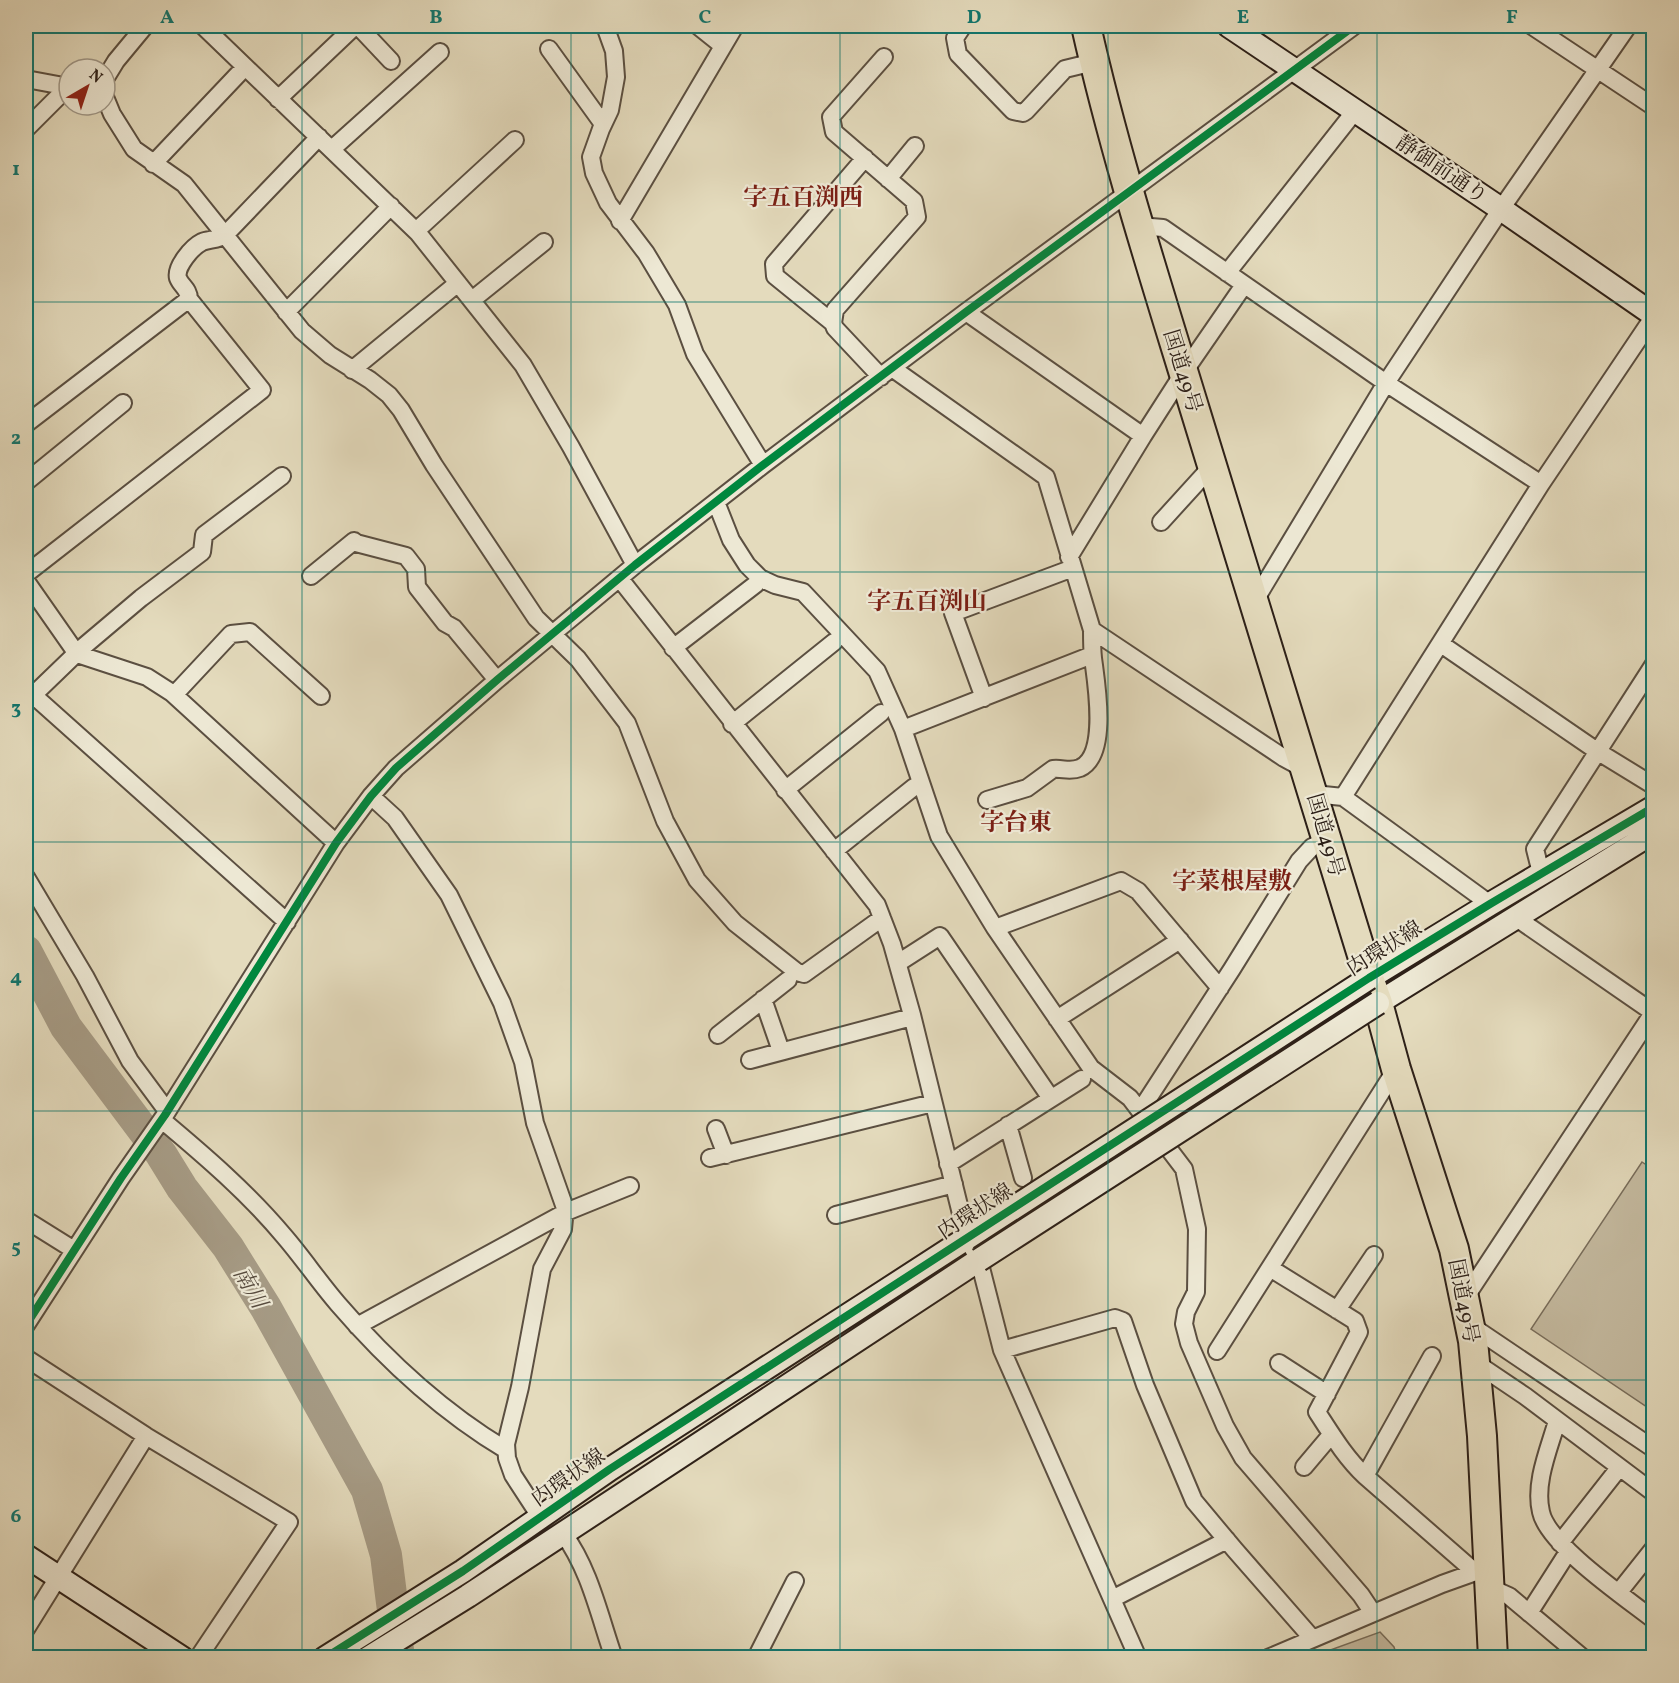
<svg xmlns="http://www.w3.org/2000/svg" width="1679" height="1683" font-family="Vollkorn,'Noto Serif JP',serif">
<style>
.green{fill:#c5bba1;stroke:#796e5c;stroke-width:1.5}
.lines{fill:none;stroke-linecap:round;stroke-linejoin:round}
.river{stroke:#a69b85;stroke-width:32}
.street-casing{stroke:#5b4f41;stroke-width:20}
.secondary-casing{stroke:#2d2018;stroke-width:26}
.highway-casing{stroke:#2d2018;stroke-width:32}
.street{stroke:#ede8d4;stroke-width:16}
.secondary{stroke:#ede8d4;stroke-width:22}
.highway{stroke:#e4dbbd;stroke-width:28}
.secondary-bridge-casing{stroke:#2d2018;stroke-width:26;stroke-linecap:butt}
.secondary-bridge{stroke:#ede8d4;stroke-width:22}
.cycleway-casing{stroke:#ede8d4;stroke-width:11}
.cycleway{stroke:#00873e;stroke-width:8}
.grid{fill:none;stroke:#0f766e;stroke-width:1.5;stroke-opacity:0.55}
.labels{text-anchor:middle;stroke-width:4.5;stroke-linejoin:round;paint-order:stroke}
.street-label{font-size:21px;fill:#2d2018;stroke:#ede8d4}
.water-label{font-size:22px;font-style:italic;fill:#574b3e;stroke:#ede8d4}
.quarter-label{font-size:24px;font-weight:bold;fill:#7a1f14;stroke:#ede8d4}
.neatline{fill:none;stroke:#0f766e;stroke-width:2}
.grid-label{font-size:20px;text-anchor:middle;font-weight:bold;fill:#0f766e}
</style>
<rect width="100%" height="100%" fill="#e4dbbd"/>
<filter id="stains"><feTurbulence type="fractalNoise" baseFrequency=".00333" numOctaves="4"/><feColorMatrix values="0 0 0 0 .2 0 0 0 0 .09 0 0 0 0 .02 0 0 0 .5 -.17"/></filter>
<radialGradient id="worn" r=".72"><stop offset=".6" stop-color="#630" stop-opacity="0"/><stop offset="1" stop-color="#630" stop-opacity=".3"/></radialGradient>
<!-- green -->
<path class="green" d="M1642,1162l12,8 -1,241 -122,-82z
M1380,1632l14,15 3,10h-86z"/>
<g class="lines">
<!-- river -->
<path class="river" d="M26,951l40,76 95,127 21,34 46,59 38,61 101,182 19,65 13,103"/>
<!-- street casing -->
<g class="street-casing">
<path id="street" d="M203,26l215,207 105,132 48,82 64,118
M358,26l33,35
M605,26l9,25 2,26 -6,33 -9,19 -10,28 3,16 14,30 38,50 31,52 18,49 68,111
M698,26l25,20
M963,26l-8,12 3,16 55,57 10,2 3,-2 39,-42 29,-7
M1532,26l122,81
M549,49l54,75
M26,79l43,8
M105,79l11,-18 29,-35
M105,97l7,17 22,35 50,35 118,147 28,24 40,25 19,15 12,15 33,55 102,153 42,41 49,64 38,98 32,59 38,43 62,49 7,2 78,-56
M278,99l77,-73
M26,129l42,-42
M332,149l108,-97
M153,164l92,-97
M888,179l27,-33
M620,221l115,-195
M1139,226l24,2 223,155 155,101
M416,231l99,-91
M1227,273l128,-162
M189,299c0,-10 -8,-13 -11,-21 -3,-11 14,-31 24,-36 7,-3 16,-2 23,-7l94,-98
M472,300l72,-58
M286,312l105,-106
M966,312l177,124 41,-64 60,-87
M833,323l-58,-47 -1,-12 91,-106
M892,368l154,109 46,153 192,128 22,12
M352,370l106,-87
M881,377l-46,-49 -2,-5 2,-13 82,-93 -3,-16 -80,-69 -3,-15 53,-60
M26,424l163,-125 73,91 -236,184
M26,482l97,-79
M716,502l15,38 16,25 13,13 15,7 28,7 74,79 26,58 36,107 56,92 96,140 39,30 54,71 13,60 -1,63 -10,20 -2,12 5,19 36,83 18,32 118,137 12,18
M1161,522l51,-56
M1069,557l74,-121
M311,576l43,-35 2,2 50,13 10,13 1,18 28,36 9,5 43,52
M620,579l257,326 15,39 20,71 55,223 12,22 23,90 136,308
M26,581l51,73 70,23 25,16 164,150
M1254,602l132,-219 115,-174 127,-183
M1441,644l156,107 57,35
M673,648l83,-64
M33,695l254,227
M174,695l57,-61 19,-2 71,64
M984,698l-31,-85 120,-45
M26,702l57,-55 58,-49 61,-46 2,-17 78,-59
M732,724l102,-82
M903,729l189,-74
M785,790l96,-77
M1314,794l29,3 147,107
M371,796l24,22 54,77 53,108 21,59 12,61 30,85 -2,21 -21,40 -22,118 -14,57 1,14 6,17 28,43
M1343,797l198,-313 113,-168
M987,800l40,-12 26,-19c10,-1 17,3 27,-1 29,-13 16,-86 13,-110 -1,-9 -1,-19 -1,-28
M834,851l80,-64
M1541,873l-6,-24 119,-185
M26,877l59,99 45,85 37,50
M1515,917l139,96
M995,928l126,-47 17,10 82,97
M898,963l42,-27 110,161
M763,999l18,52
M1057,1019l123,-79
M718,1035l70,-55
M750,1060l162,-43
M1140,1111l92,-142 67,-108 13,-14 15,-7
M162,1120c43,36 86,73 122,116 19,22 35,46 54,68 49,57 103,107 168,146
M1008,1125l15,53
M716,1129l10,26
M710,1158l223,-55
M948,1164l134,-85
M836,1215l118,-31
M26,1220l48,30
M1270,1268l85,53 4,11 -42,80c15,23 28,45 48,64l110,96
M1465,1298l188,-285
M1337,1310l37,-55
M26,1325l95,-147 44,-63 171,-272 35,-47 25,-28 101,-88 138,-115 128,-100 203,-153 388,-286
M1470,1325l184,124
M357,1326l209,-114 64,-26
M1002,1350l113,-32 8,3 22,64 49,116 41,49 77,88
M1217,1351l179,-282
M26,1358l120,78 143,86 -91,136
M1279,1363l48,31
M1476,1363l49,33 129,97
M1557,1421c-8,28 -23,62 -16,91 7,33 85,86 113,108
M1304,1467l27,-32
M1365,1476l67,-120
M563,1533c27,37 36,82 51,125
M1560,1543l59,-75
M1489,1587l20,9 74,62
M1619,1592l35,-44
M1112,1599l115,-59
M1529,1613l39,-61
M26,1629l120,-193
M756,1658l39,-77
M1268,1658l174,-74 42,-15"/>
</g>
<!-- secondary casing -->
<g class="secondary-casing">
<path id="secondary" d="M1229,26l272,183 153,106
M1369,978l121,-74 164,-97
M1378,1003l276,-171
M26,1556l156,102
M325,1658l138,-87 147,-102 357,-231
M368,1658l100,-62 511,-336"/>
</g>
<!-- highway casing -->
<g class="highway-casing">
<path id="highway" d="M1086,26c29,129 70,256 109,384 58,189 116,379 174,568l9,25 18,66 58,180 19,92 9,95 11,222"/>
</g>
<!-- street -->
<use href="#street" class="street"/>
<!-- secondary -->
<use href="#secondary" class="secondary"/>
<!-- highway -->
<use href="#highway" class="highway"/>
<!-- secondary-bridge casing -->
<g class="secondary-bridge-casing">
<path id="secondary-bridge" d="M967,1238l402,-260
M979,1260l399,-257"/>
</g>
<!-- secondary-bridge -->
<use href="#secondary-bridge" class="secondary-bridge"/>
<!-- cycleway casing -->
<g class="cycleway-casing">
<path id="cycleway" d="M26,1325l95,-147 44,-63 171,-272 35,-47 25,-28 101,-88 138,-115 128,-100 203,-153 388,-286
M325,1658l138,-87 147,-102 759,-491 121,-74 164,-97"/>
</g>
<!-- cycleway -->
<use href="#cycleway" class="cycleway"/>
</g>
<!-- grid -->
<path class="grid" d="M302,26v1632M571,26v1632M840,26v1632M1108,26v1632M1377,26v1632M26,302h1628M26,572h1628M26,842h1628M26,1111h1628M26,1380h1628"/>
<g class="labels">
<!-- street labels -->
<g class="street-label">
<text transform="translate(1442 169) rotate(34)" y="7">静御前通り</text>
<text transform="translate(1183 371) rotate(73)" y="7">国道49号</text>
<text transform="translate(1326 835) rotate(74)" y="7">国道49号</text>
<text transform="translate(1384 948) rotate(-32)" y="7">内環状線</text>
<text transform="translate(975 1211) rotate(-33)" y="7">内環状線</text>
<text transform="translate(1464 1301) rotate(79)" y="7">国道49号</text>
<text transform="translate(568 1477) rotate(-35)" y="7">内環状線</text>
</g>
<!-- water labels -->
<g class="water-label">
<text transform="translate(251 1287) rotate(60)" y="8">南川</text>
</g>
<!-- quarter labels -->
<g class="quarter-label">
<text x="803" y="205">字五百渕西</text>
<text x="927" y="609">字五百渕山</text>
<text x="1016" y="830">字台東</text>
<text x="1232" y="889">字菜根屋敷</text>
</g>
</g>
<!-- margin -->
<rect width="1679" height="1683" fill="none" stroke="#e4dbbd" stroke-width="66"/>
<!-- north arrow -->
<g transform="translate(87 87) rotate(39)"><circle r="28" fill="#ede8d4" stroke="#a09889" stroke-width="1.5"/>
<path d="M0-4.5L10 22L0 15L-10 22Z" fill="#8f2418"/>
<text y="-9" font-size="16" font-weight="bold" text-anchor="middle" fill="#2d2018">N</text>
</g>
<rect x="33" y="33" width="1613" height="1617" class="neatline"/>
<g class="grid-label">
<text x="167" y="23">A</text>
<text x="436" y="23">B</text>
<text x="705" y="23">C</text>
<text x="974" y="23">D</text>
<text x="1243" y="23">E</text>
<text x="1512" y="23">F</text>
<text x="16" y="175">1</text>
<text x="16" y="444">2</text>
<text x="16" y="714">3</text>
<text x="16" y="983">4</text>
<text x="16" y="1253">5</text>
<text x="16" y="1522">6</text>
</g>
<rect width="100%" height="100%" filter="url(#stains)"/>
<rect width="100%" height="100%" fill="url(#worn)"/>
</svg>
